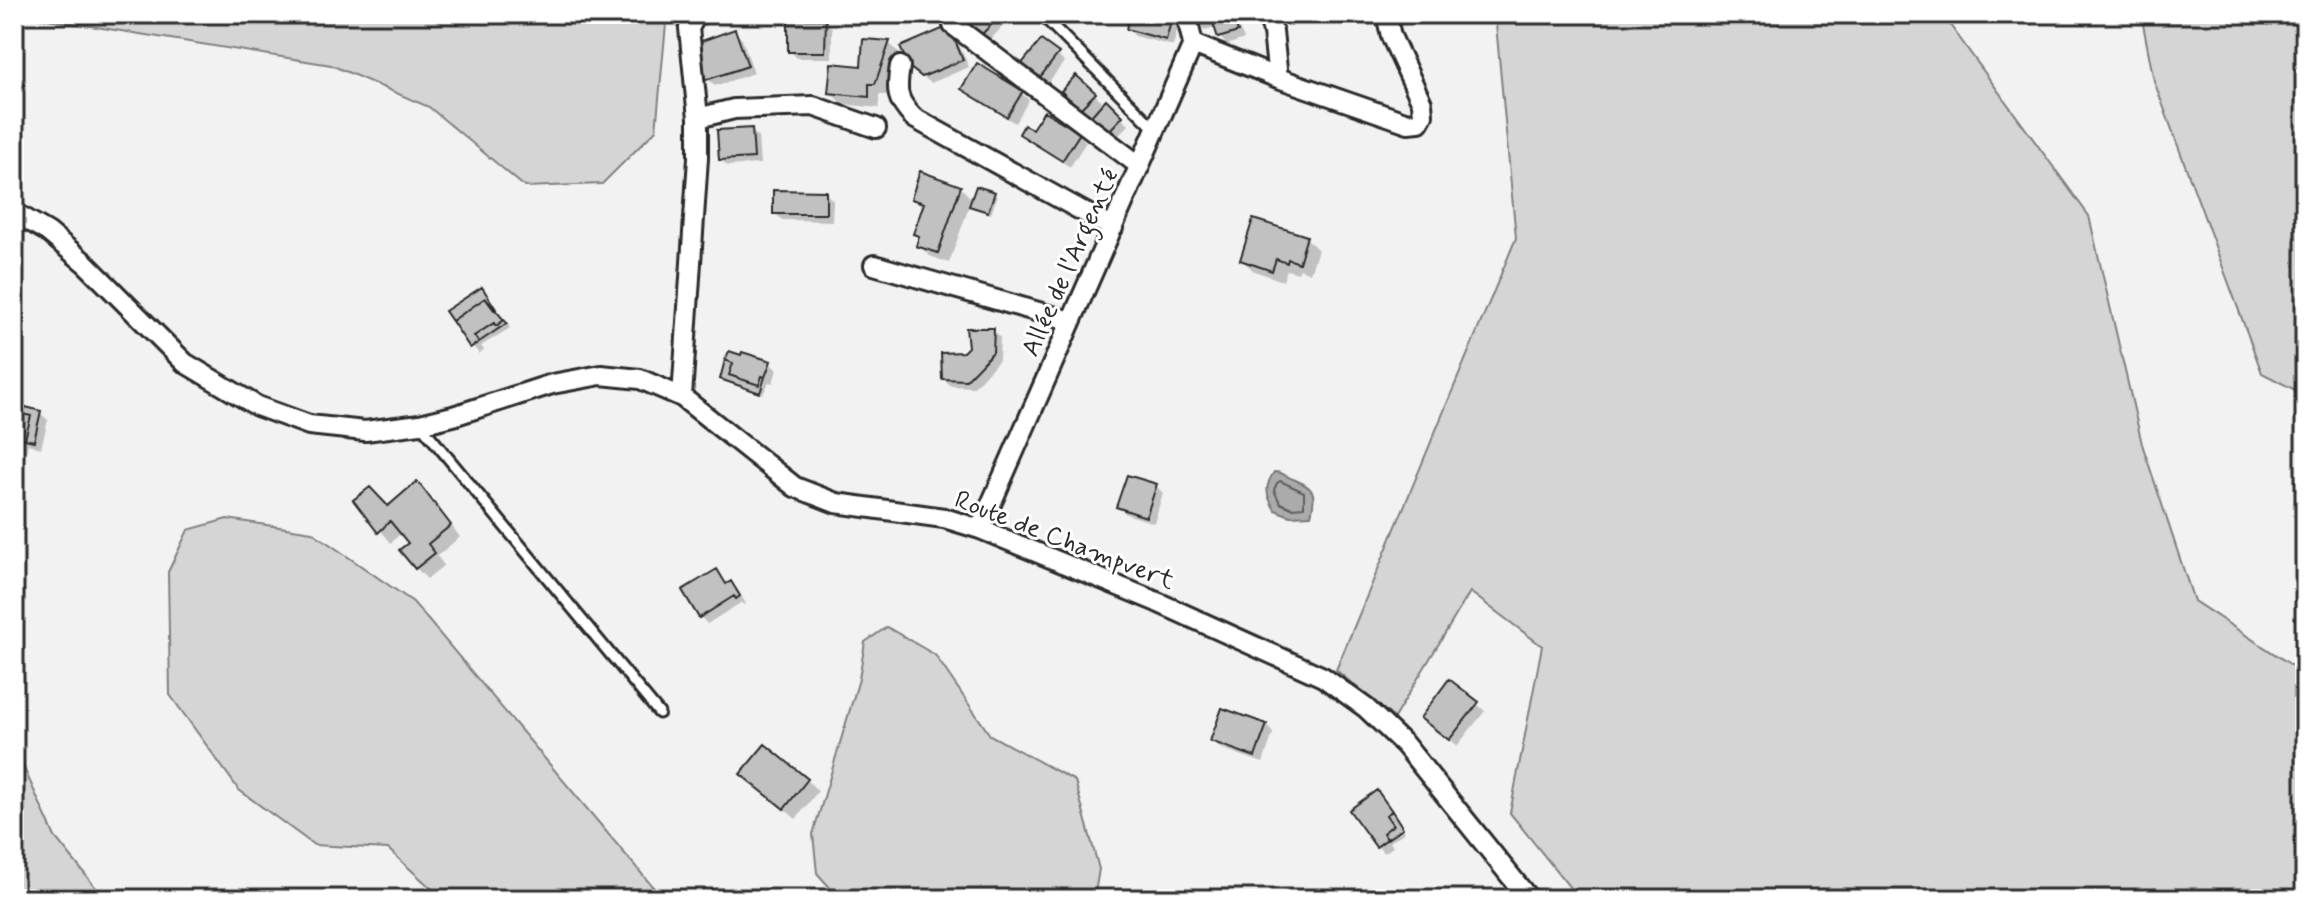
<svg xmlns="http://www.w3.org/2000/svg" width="2319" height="913" font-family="Mynerve,sans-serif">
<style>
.green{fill:#d5d5d5;stroke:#808080;stroke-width:2}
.water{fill:#ababab;stroke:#787878;stroke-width:2}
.shadow{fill:#0003}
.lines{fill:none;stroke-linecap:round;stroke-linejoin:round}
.shore{stroke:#5e5e5e;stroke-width:2}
.building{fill:#c1c1c1;stroke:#2b2b2b;stroke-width:2}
.service-casing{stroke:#2b2b2b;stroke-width:15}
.minor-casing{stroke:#2b2b2b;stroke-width:24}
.service{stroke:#fff;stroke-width:9}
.minor{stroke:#fff;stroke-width:18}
.labels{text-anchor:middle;stroke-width:6;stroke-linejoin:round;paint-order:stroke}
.street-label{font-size:26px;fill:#2b2b2b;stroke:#fff}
</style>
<rect width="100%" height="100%" fill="#f2f2f2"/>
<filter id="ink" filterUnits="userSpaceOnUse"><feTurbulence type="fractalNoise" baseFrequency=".0125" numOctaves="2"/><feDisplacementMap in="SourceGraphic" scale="16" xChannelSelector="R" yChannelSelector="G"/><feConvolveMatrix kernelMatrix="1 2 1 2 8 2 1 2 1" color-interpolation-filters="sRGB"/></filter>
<g filter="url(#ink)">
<!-- green -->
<path class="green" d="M16,14h651l-11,116 -54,54 -77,3 -96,-80 -98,-42z
M1495,14h447l147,202 53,228 52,157 111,73v225h-726l-69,-86 32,-167 -72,-54 -76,126 -58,-48 180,-432z
M2141,14h164v381l-43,-22 -108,-292z
M227,519l85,13 101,70 250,297h-220l-55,-50 -74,-4 -75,-55 -69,-95 -2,-123 20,-42z
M887,627l48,28 55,80 85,46 24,88 -5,30h-254l-23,-26 -4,-39 46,-155 6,-37z
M14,746l41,91 50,62h-91z"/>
<!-- water -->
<path class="water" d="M1274,472c10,0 10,4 19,7 21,9 24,12 18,36l-21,1 -15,-6c-9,-15 -11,-23 -1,-38z"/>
<!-- shadow -->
<path class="shadow" d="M961,14h32l11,11 -16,17 -28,-27z
M1132,14h43l5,5 -7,27 -38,-10 -7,-7z
M1195,14h37l12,25 -17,6 -7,-8 -3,-10 -12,4 -7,-7z
M1296,14h26l-2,12 -17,-2 -7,-7z
M1404,14h59v8l-52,-1z
M825,21l7,7v30h-35l-7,-7z
M735,32l7,7 12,34 -39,13 -7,-7z
M955,36l14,31 -38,16 -12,-9 -16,-26z
M889,43l11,11 -14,41h-7v13l-37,-4 -12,-12z
M1057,55l7,7 -19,25 -16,-13z
M1076,78l53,47 -13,13 -25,-25 -2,2 -25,-24z
M963,89l58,4 8,7 -14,23 -45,-27z
M751,130l7,7 2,27 -32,2 -8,-7z
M1033,132l46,3 7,7 -16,25 -42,-26 -7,-7z
M960,187l13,13 21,-6 3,3 -6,17 -16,-5 -5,-5 -21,59 -19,-7 -12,-11 2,-6 -5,-5 9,-25 -11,-11z
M825,193l8,7 -1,21 -50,-1 -7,-7z
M1306,238l12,12 -8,23 -10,-4 -2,4 -11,-3 -4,11 -29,-10 -12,-11z
M481,289l29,39 -29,18 3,4 -5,4 -31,-42z
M993,330l7,8 -1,22 -25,27 -23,-1 -7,-7 20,-25z
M770,363l7,7 -4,13 -4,-1 -6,12 -38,-13 -3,-3z
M14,406l26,7 8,7 -7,28 -13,-4 -5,20 -9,-2z
M417,484l12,11 31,42 -23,19 7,9 -17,14 -11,-11 -5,-25 -9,-11 -11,11 -35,-43 33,9z
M1156,486l7,7 -9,30 -28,-9 -7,-7z
M717,571l11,14 3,-2 7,7 8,14 -2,1 -2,-3 -35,22 -7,-8z
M1450,682l35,29 -28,35 -27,-21z
M1266,725l7,8 -10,30 -43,-15 -7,-7z
M743,774l64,6 11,11 -22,28z
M1377,793l20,26v15l7,-4 1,2 -16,10 4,5 -9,6 -7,-7z"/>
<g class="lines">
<!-- shore -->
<path class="shore" d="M1280,481l24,11v15l-12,1 -12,-5 -6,-13 3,-7z"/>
</g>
<!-- building -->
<path class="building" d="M959,14h37l3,3 -19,19 -23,-21z
M1130,14h43l-7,26 -40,-11z
M1192,14h37l2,7 3,-1 4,12 -20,6 -6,-18 -16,5z
M788,19h38l-1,33h-37z
M949,26l14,34 -41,17 -13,-10 -9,-20z
M735,29l13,37 -42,14 -13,-36z
M863,39l27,2 -15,43h-6v13l-41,-4 3,-30 30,3z
M1041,40l18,13 -22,28 -18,-14z
M977,63l46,28 -16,26 -46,-28z
M1076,75l20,18 -16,16 -19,-18z
M1106,99l17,17 -15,16 -17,-16z
M1044,111l36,22 -18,28 -43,-27 5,-9 8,4z
M752,128l2,30 -35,2 -2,-30z
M920,171l41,15 -23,67 -22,-7 3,-10 -6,-2 11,-31 -13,-4z
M976,186l19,6 -7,20 -19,-6z
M773,190l53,1v23h-53z
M1253,219l54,17 -8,27 -11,-4 -1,4 -11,-4 -4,12 -32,-11z
M482,287l14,22 -2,1 -9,-12 -33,23 -7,-10z
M485,298l19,22 -8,6 -2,-3 -20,13 5,6 -9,6 -18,-27z
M504,320l3,3 -28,19 -5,-6 20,-13 2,3z
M966,328h28l-1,24 -27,28 -24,-1 -1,-26 22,-1 5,-5z
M729,351l12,4 1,-3 29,9 -6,16 -3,-1 -3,9 -30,-10 4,-12 -8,-3z
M725,360l8,3 -4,12 30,10 3,-9 3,1 -5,16 -40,-14z
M14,404l27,7 -7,30 -9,-2 6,-23 -17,-4z
M14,412l17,4 -6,23 -4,-1 -5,20z
M1127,475l30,9 -11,33 -30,-10z
M417,481l34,44 -23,19 7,9 -20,16 -16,-19 9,-7 -18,-22 -12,12 -25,-33 17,-13 18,19z
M717,569l9,15 5,-3 9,15 -4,3 -2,-3 -35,22 -17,-28z
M1449,679l30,23 -30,38 -29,-22z
M1222,708l45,16 -12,33 -45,-16z
M765,744l43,35 -24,30 -44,-35z
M1377,790l15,21 -6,4 7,10 -10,8 4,6 -11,8 -27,-37z
M1392,811l11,17 -16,11 -4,-6 10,-8 -7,-10z"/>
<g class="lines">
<!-- service casing -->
<g class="service-casing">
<path id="service" d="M1041,14l115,116
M420,424l239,289"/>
</g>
<!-- minor casing -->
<g class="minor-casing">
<path id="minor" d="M1268,14l5,18 5,46
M953,25l187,141
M1193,44l85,34 130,45 11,-1 4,-7 -1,-12 -31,-67 -5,-22
M900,66c-4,25 -4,34 14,52l199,110
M698,118l36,-9 79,-3 63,22
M14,212l34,20 37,31 100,100 72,43 52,19 56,6 55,-7 33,-8 99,-32 49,-9 39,4 42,18 113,90 41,16 108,15 36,11 177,73 166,75 43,31 39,37 124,154
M874,265l196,56
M682,397l16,-239v-40l-9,-90 8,-14
M980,529l213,-485 -7,-30"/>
</g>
<!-- service -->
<use href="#service" class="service"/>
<!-- minor -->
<use href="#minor" class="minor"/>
</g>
</g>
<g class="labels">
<!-- street labels -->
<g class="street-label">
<text transform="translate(1069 262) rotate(-66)" y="9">Allée de l'Argenté</text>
<text transform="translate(1065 539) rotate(21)" y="9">Route de Champvert</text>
</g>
</g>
<!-- margin -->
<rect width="2319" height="913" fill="none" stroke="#fff" stroke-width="48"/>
<rect x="24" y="24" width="2271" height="865" fill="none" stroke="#2b2b2b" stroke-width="3" filter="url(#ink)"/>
</svg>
